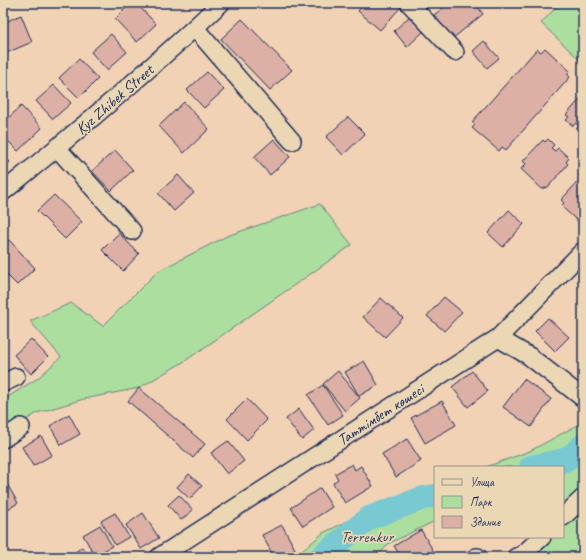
<svg xmlns="http://www.w3.org/2000/svg" width="586" height="560" font-family="Caveat,sans-serif">
<style>
.green{fill:#acde9f;stroke:#64867e}
.lines{fill:none;stroke-linecap:round;stroke-linejoin:round}
.river{stroke:#79c9d3;stroke-width:24}
.building{fill:#dcb0a5;stroke:#1b2f5e}
.minor-casing{stroke:#1b2f5e;stroke-width:20}
.minor{stroke:#ecd7b5;stroke-width:17}
.labels{text-anchor:middle;stroke-width:3.5;stroke-linejoin:round;paint-order:stroke}
.street-label{font-size:16px;fill:#1b2f5e;stroke:#ecd7b5}
.park-label{font-size:16px;fill:#314968;stroke:#ecd7b5}
</style>
<rect width="100%" height="100%" fill="#f1d2b4"/>
<filter id="ink" filterUnits="userSpaceOnUse"><feTurbulence type="fractalNoise" baseFrequency=".025" numOctaves="2"/><feDisplacementMap in="SourceGraphic" scale="8" xChannelSelector="R" yChannelSelector="G"/><feConvolveMatrix kernelMatrix="1 2 1 2 8 2 1 2 1" color-interpolation-filters="sRGB"/></filter>
<g filter="url(#ink)">
<!-- green -->
<path class="green" d="M560,3h23v60l-42,-40z
M320,204l32,41 -167,116 -46,27 -55,11 -47,14 -34,22v-35l35,-22 23,-21 -31,-36 41,-18 32,23 55,-55 69,-35z
M583,422v67l-15,13 -5,2v-37h-77l44,-16z
M435,485v36l-47,23 -11,13h-82l28,-24 67,-32z
M583,507v50h-51l20,-20h11v-10z"/>
<g class="lines">
<!-- river -->
<path class="river" d="M531,467l34,-7 11,-8 7,-7
M321,557l48,-39 54,-20 12,-2"/>
</g>
<!-- building -->
<path class="building" d="M131,3h5l20,21 -19,18 -22,-23z
M365,3h31l5,4 -21,23 -22,-19z
M449,3h26l8,11 -31,25 -18,-24z
M412,14l13,16 -18,17 -13,-16z
M21,15l11,27 -28,12 -1,-3v-28z
M242,19l50,51 -22,20 -49,-51z
M111,34l16,18 -20,18 -16,-18z
M484,41l15,17 -12,10 -14,-17z
M545,48l25,23 -3,3 3,3 -64,73 -4,-3 -3,4 -27,-23 3,-3 -3,-3 65,-73 4,3z
M79,59l19,20 -19,19 -20,-20z
M207,72l17,18 -20,18 -17,-18z
M54,85l17,18 -18,16 -17,-18z
M583,96v39l-7,-6 3,-3 -3,-3 -3,3 -7,-6 3,-3 -3,-2z
M184,102l25,27 -25,24 -25,-27z
M21,106l21,22 -24,23 -15,-15v-13z
M348,117l17,17 -22,21 -17,-18z
M274,139l16,18 -20,18 -16,-18z
M548,139l6,6 -3,3 4,3 3,-3 11,10 -3,4 2,2 -20,23 -6,2 -21,-20 5,-5 -3,-3 20,-21 2,2z
M115,150l18,20 -22,21 -19,-20z
M3,155l7,7 -7,7z
M178,175l16,18 -20,18 -16,-18z
M583,176v50l-22,-20 3,-3 -3,-3z
M54,195l28,27 -17,17 -28,-28z
M509,210l15,14 -21,23 -15,-14z
M119,233l20,21 -16,17 -21,-21z
M9,240l26,28 -18,17 -14,-14v-26z
M444,297l18,15 -18,19 -17,-15z
M381,298l22,20 -18,19 -22,-20z
M548,318l21,19 -14,14 -20,-20z
M31,339l17,18 -17,17 -17,-19z
M364,361l14,24 -19,11 -14,-24z
M338,371l22,27 -15,13 -22,-27z
M472,371l16,20 -20,16 -16,-20z
M524,379l27,20 -20,28 -28,-20z
M323,385l20,30 -15,10 -20,-30z
M139,388l66,56 -12,14 -65,-57z
M247,399l20,21 -20,20 -20,-21z
M442,401l14,24 -31,18 -14,-25z
M299,409l15,21 -12,10 -16,-21z
M69,414l11,20 -19,11 -11,-19z
M41,436l11,19 -19,11 -11,-19z
M407,439l14,22 -25,16 -14,-23z
M228,441l16,20 -17,13 -16,-21z
M352,464l3,6 6,-4 12,20 -28,17 -12,-20 5,-4 -3,-5z
M189,474l13,12 -12,13 -13,-12z
M7,484l11,19 -15,9v-26z
M320,488l12,19 -29,19 -12,-18z
M179,495l14,15 -12,10 -13,-15z
M115,513l14,24 -14,8 -14,-24z
M143,513l16,25 -18,11 -15,-24z
M100,525l12,21 -17,10 -12,-21z
M282,525l13,24 -15,8h-6l-12,-22z
M421,530l16,27h-36l-7,-11z
M82,547l8,10h-21z
M214,550l4,7h-16z"/>
<g class="lines">
<!-- minor casing -->
<g class="minor-casing">
<path id="minor" d="M409,3l46,49
M195,28l97,113
M57,148l75,83
M3,192c75,-61 148,-123 218,-189
M498,338l31,18 54,42
M3,383l13,-6
M3,439l18,-12
M563,517l20,-19
M159,557l339,-219 85,-87
M476,557h2
M516,557l6,-2 20,-18"/>
</g>
<!-- minor -->
<use href="#minor" class="minor"/>
</g>
</g>
<g class="labels">
<!-- street labels -->
<g class="street-label">
<text transform="translate(114 99) rotate(-41)" y="6">Kyz Zhibek Street</text>
<text transform="translate(380 414) rotate(-33)" y="6">Таттімбет көшесі</text>
</g>
<!-- park labels -->
<g class="park-label">
<text x="367" y="542">Terrenkur</text>
</g>
</g>
<!-- margin -->
<rect width="586" height="560" fill="none" stroke="#ecd7b5" stroke-width="16"/>
<rect x="8" y="8" width="570" height="544" fill="none" stroke="#1b2f5e" stroke-width="1.5" filter="url(#ink)"/>
<!-- legend -->
<rect x="434" y="466" width="130" height="72" fill="#ecd7b5" stroke="#989492"/>
<rect x="442" y="479" width="20" height="6" fill="#ecd7b5" stroke="#989492"/>
<text x="470" y="486" font-size="12" fill="#1b2f5e">Улица</text>
<rect x="442" y="496" width="20" height="12" fill="#acde9f" stroke="#989492"/>
<text x="470" y="506" font-size="12" fill="#1b2f5e">Парк</text>
<rect x="442" y="516" width="20" height="12" fill="#dcb0a5" stroke="#989492"/>
<text x="470" y="526" font-size="12" fill="#1b2f5e">Здание</text>
</svg>
